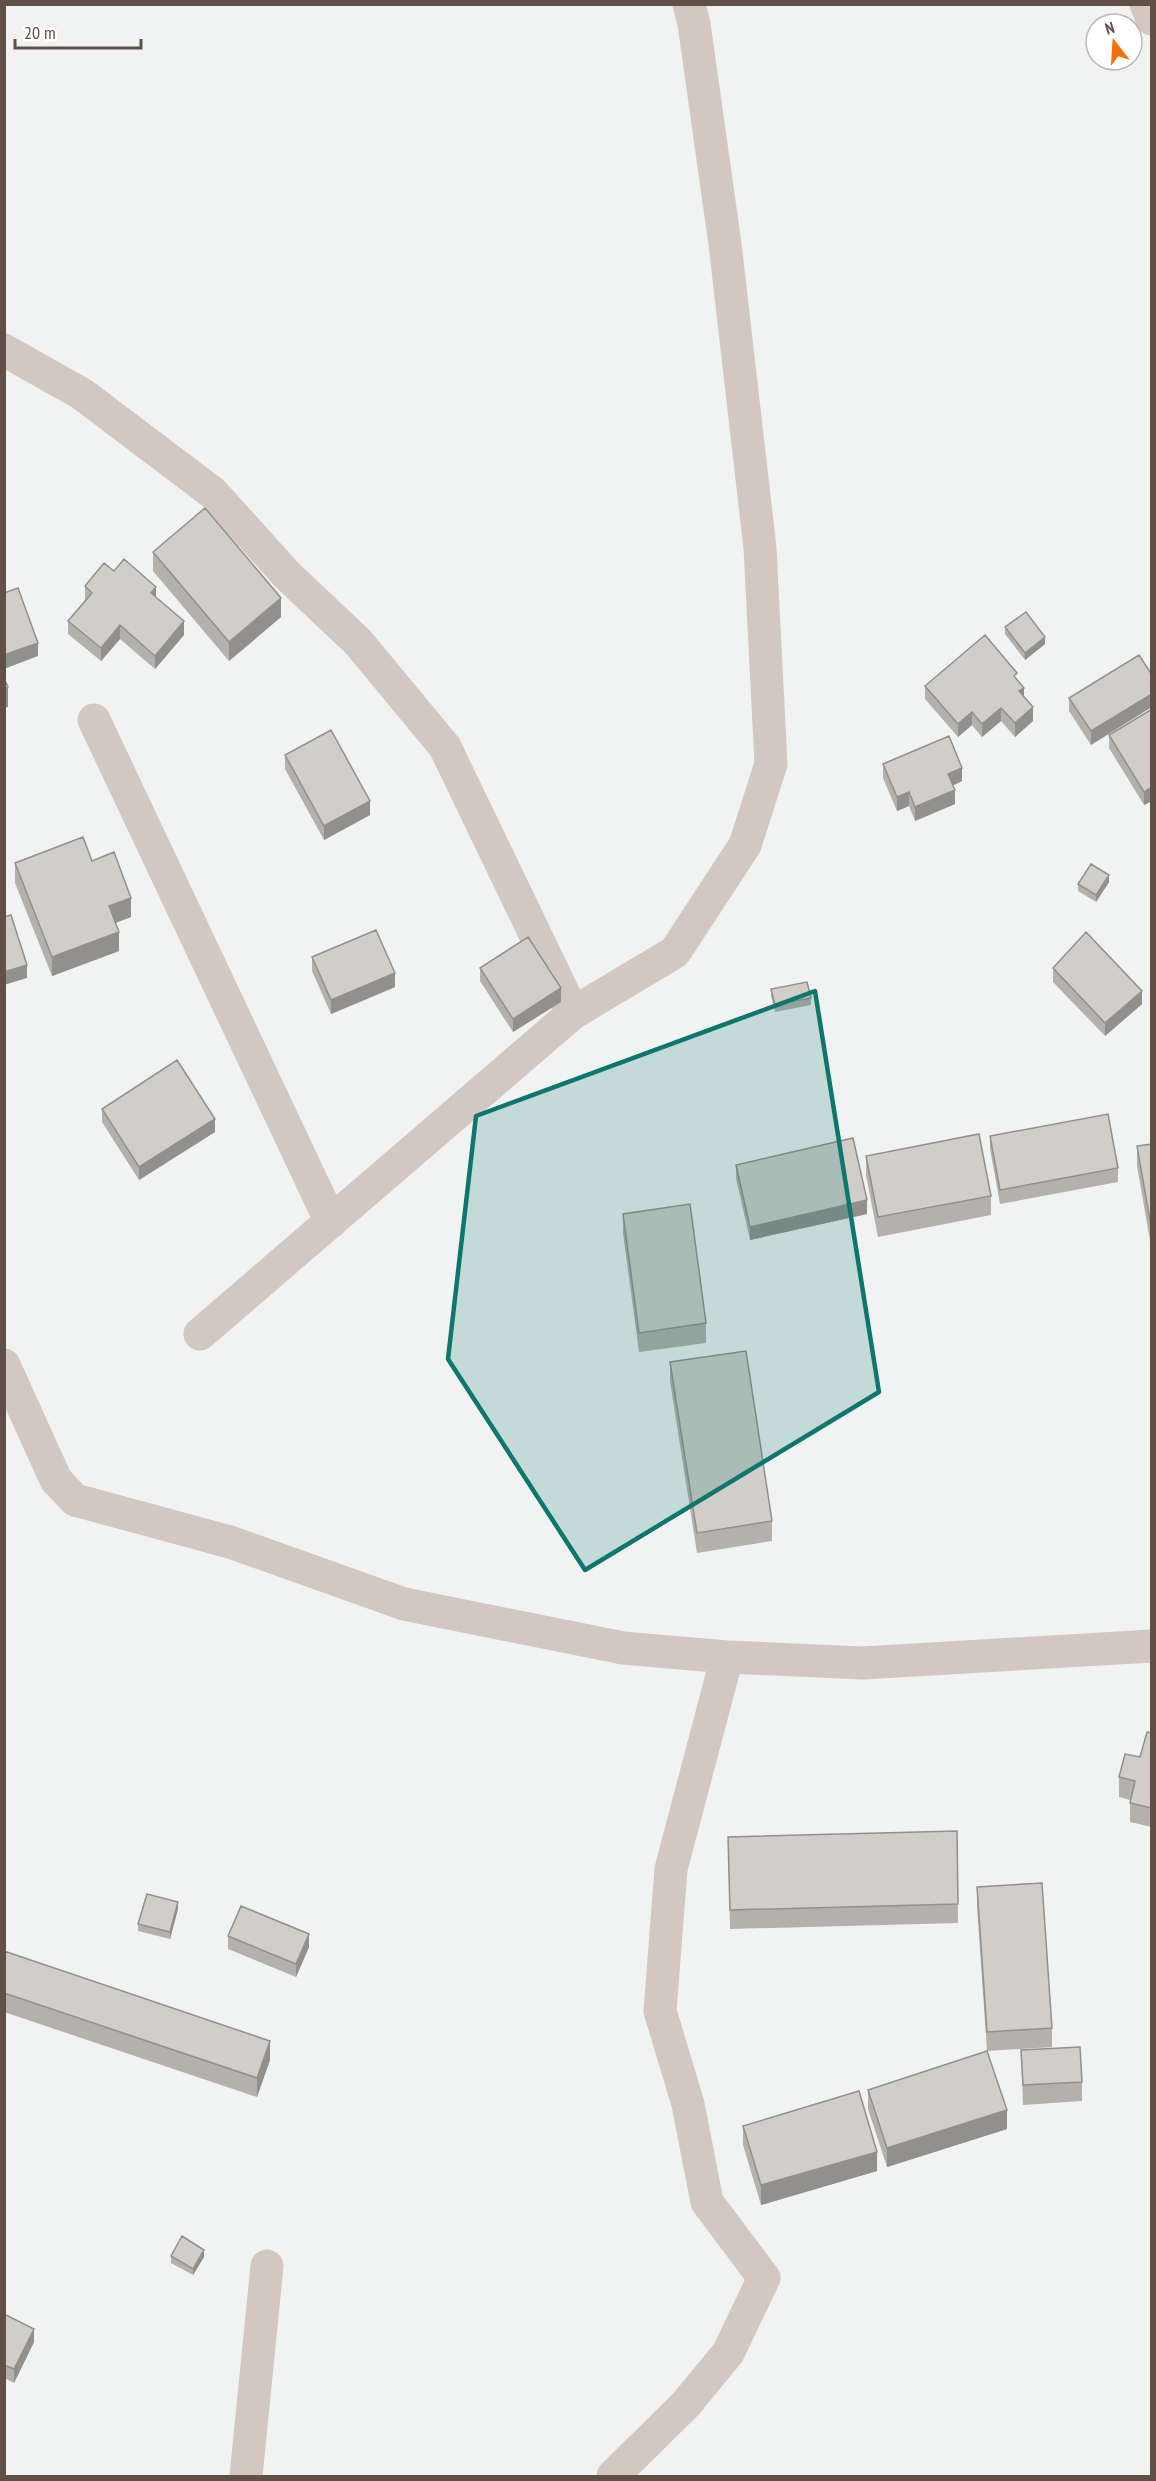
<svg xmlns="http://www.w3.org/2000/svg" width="1156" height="2481" font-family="'PT Sans Narrow',sans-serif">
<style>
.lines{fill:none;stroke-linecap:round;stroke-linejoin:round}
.minor{stroke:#d3c8c1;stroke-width:33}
.wall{fill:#b4b0ac}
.shaded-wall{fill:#92908c}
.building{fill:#d1cdc8;stroke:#92908c;stroke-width:1.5}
.marked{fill:#0f766e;fill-opacity:0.2;stroke:#0f766e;stroke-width:4.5;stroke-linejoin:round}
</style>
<rect width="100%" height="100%" fill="#f1f3f3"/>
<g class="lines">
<!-- minor -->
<path class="minor" d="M1146,4l6,15
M4,350l78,44 131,99 74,82 71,67 87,105 128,266
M94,720l237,502
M200,1334l373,-321 102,-61 70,-107 26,-81 -11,-216 -35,-304 -31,-220 -5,-20
M4,1365l52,115 19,20 155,42 174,62 219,44 104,9 136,6 289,-17
M246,2476l21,-210
M613,2476l73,-72 42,-51 36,-75 -57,-76 -19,-98 -28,-93 11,-142 56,-212"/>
</g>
<!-- wall -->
<path class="wall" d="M153,552l128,65 -52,44 -76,-90z
M114,571l42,27 28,37 -29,34 -35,-30 -19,22 -33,-27v-13l18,-20 -1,-1v-14z
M1005,627l40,17 -20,16 -20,-26z
M1139,655l-48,90 -22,-34v-13z
M1017,680l16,41 -18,16 -14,-16 -19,16 -10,-12 -14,12 -33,-38v-13z
M1152,709v92l-8,4 -35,-57v-13z
M285,755l85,60 -46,25 -39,-71z
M883,764l79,17 -9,4 2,19 -40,17 -6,-15 -12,5 -14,-33z
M92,861l39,56 -15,6 3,28 -67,25 -37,-93v-20z
M1109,882l-13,20 -18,-11v-7z
M312,957l83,30 -64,27 -19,-43z
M480,968l81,34 -48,30 -33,-51z
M1053,968l89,36 -37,32 -52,-54z
M771,989l40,9v7l-36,7 -4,-16z
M102,1109l113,23 -76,48 -37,-58z
M990,1136l128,32v14l-118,22 -10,-55z
M1152,1144v108l-15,-86v-20z
M866,1156l125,40v19l-113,22 -12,-62z
M736,1165l131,49 -117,26 -14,-62z
M623,1214l83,109v20l-67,9 -16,-119z
M670,1362l102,159v20l-75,12 -27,-172z
M1152,1733v94l-22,-5v-22l-11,-3v-20l21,-20z
M957,1831l1,92 -228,6 -2,-92z
M977,1887l75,141v19l-65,4 -10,-145z
M178,1909l-8,30 -32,-8v-7z
M228,1936l81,11 -13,30 -68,-28z
M4,1951l266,109 -13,37 -253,-85z
M1021,2050l61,32v19l-59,4z
M868,2090l139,39 -120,38 -19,-58z
M743,2126l134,45 -116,34 -18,-60z
M171,2256l33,1 -11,18 -22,-12z
M4,2314l30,28 -20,41 -10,-5z"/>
<!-- shaded-wall -->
<path class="shaded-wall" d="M156,587v13l-5,-7z
M281,598v19l-52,44v-19z
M184,621v14l-29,34v-13z
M120,625v14l-19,22v-13z
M1045,637v7l-20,16v-7z
M38,643v13l-34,13v-14z
M8,687v20l-4,1v-19z
M1024,688v13l-5,-10z
M1152,694v13l-61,38v-14z
M1033,707v14l-18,16v-14z
M1001,708v13l-19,16v-13z
M972,712v13l-14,12v-13z
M962,768v13l-14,7v-14z
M1152,787v14l-8,4v-13z
M955,790v14l-40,17v-14z
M909,792v14l-12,5v-14z
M370,801v14l-46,25v-14z
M1109,875v7l-13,20v-7z
M131,898v19l-22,8v-19z
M119,932v19l-67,25v-19z
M27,965v13l-23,7v-13z
M395,973v14l-64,27v-14z
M561,988v14l-48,30v-13z
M1142,991v13l-37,32v-13z
M215,1119v13l-76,48v-13z
M867,1200v14l-117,26v-13z
M178,1902v7l-8,30v-7z
M309,1934v13l-13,30v-13z
M270,2041v19l-13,37v-19z
M1007,2110v19l-120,38v-19z
M877,2152v19l-116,34v-20z
M204,2250v7l-11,18v-6z
M34,2329v13l-20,41v-14z"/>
<!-- building -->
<path class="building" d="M205,508l76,90 -52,44 -76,-90z
M124,559l32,28 -5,6 33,28 -29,35 -35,-31 -19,23 -33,-27 24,-28 -7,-7 19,-23 10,8z
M18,588l20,55 -34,12v-62z
M1026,612l19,25 -20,16 -20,-26z
M985,635l32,38 -3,3 10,12 -5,3 14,16 -18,16 -14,-15 -19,16 -10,-12 -14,12 -33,-38z
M1139,655l13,20v19l-61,37 -22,-33z
M4,678l4,9 -4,2z
M1152,709v78l-8,5 -35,-57z
M331,730l39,71 -46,25 -39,-71z
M949,736l13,32 -14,6 7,16 -40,17 -6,-15 -12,5 -14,-33z
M83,837l9,24 22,-9 17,46 -22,8 10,26 -67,25 -37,-94z
M1091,864l18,11 -13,20 -18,-11z
M11,915l16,50 -23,7v-55z
M376,930l19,43 -64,27 -19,-43z
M1086,932l56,59 -37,32 -52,-55z
M528,937l33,51 -48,31 -33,-51z
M807,982l4,16 -36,7 -4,-16z
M177,1060l38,59 -76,48 -37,-58z
M1108,1114l10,54 -118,22 -10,-54z
M979,1134l12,62 -113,21 -12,-61z
M853,1138l14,62 -117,27 -14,-62z
M1152,1144v88l-15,-86z
M690,1204l16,119 -67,10 -16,-119z
M746,1351l26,170 -75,12 -27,-171z
M1147,1732l5,1v75l-22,-5 5,-22 -16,-4 6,-23 15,3z
M957,1831l1,73 -228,6 -2,-73z
M1042,1883l10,145 -65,4 -10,-145z
M147,1894l31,8 -8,30 -32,-8z
M241,1906l68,28 -13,30 -68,-28z
M4,1951l266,90 -13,37 -253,-85z
M1080,2047l2,35 -59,3 -2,-35z
M987,2051l20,59 -120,38 -19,-58z
M859,2091l18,61 -116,33 -18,-59z
M182,2236l22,14 -11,19 -22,-13z
M4,2314l30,15 -20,40 -10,-4z"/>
<!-- marked area -->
<path class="marked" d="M815,991l64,401 -294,178 -137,-211 28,-243z"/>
<!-- border -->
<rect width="1156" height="2481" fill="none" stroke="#605047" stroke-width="12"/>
<!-- north arrow -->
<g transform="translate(1114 42) rotate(343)"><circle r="28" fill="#ffffff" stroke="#bfb9b5" stroke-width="1.5"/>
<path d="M0-4.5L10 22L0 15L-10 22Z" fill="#f0710e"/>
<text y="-9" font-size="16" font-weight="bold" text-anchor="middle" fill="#605047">N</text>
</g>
<!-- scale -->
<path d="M15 39v9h126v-9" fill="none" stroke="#605047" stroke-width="3"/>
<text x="24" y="39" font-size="18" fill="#605047" stroke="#ffffff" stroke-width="4.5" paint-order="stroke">20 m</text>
</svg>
